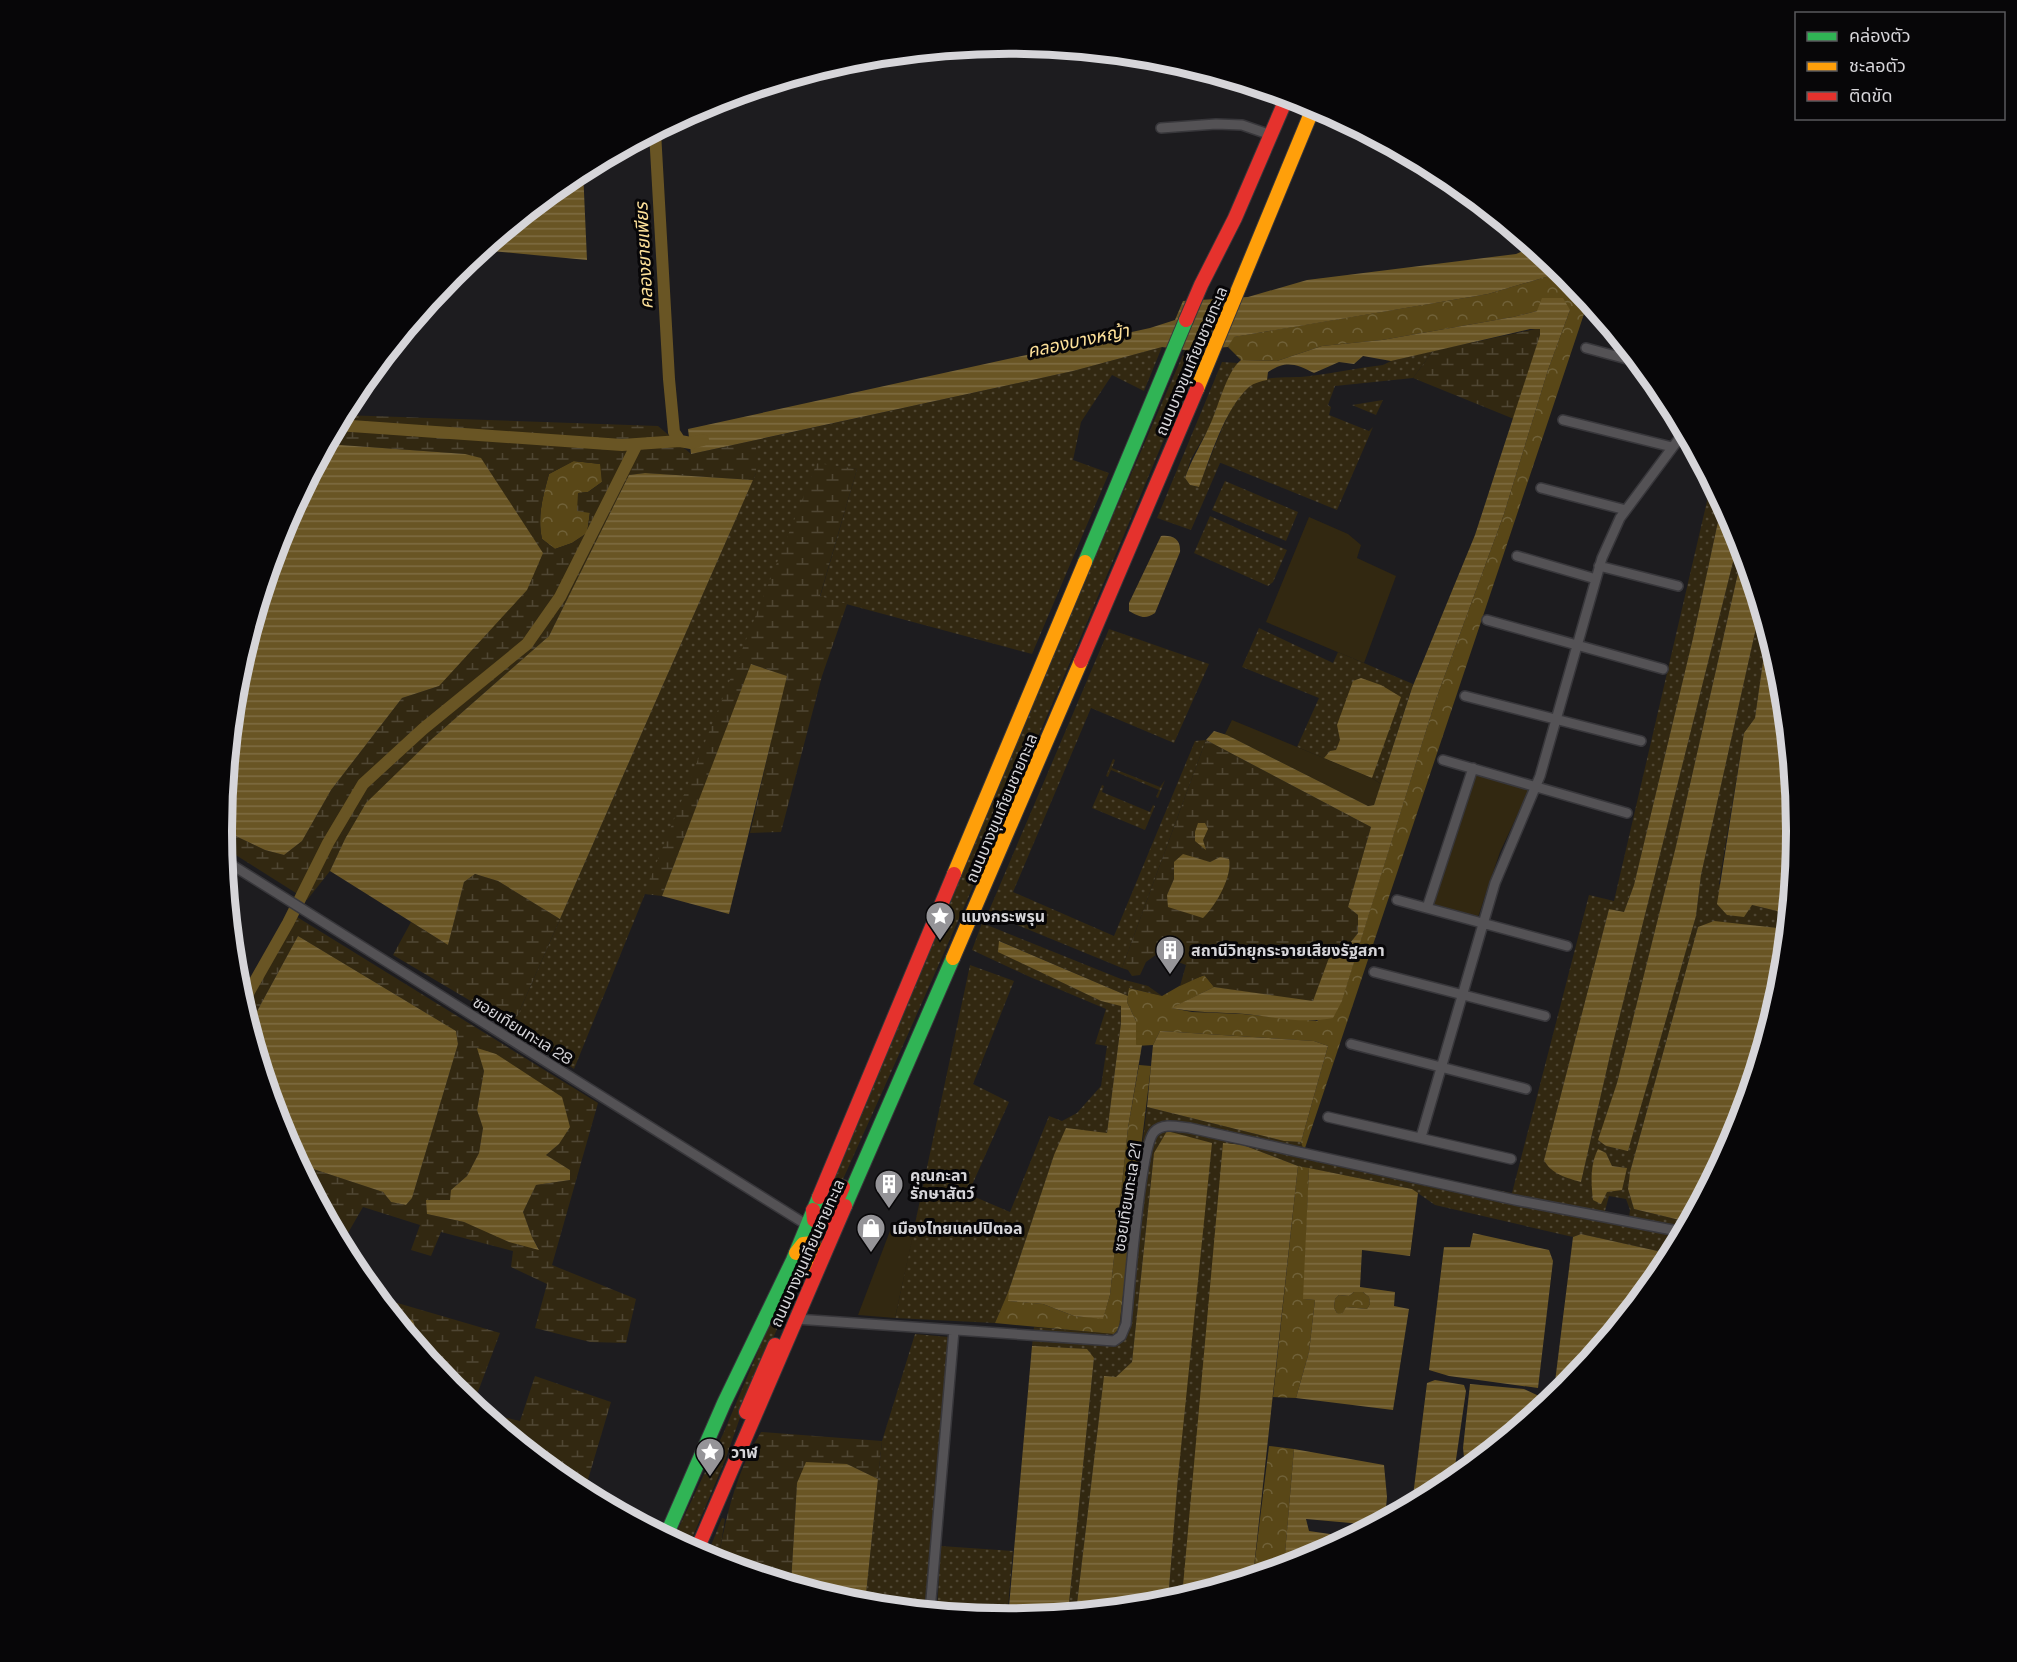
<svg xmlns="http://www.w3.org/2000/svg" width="2017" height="1662" font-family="'Space Grotesk','Noto Sans Thai',sans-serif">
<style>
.grass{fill:url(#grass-dots);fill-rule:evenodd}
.forest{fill:url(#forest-crowns)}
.wetland{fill:url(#wetland-marsh);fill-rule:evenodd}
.garden{fill:#322811}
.water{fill:url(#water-rules);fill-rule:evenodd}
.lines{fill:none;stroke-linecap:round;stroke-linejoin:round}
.canal{stroke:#695524;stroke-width:12}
.street-casing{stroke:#38373b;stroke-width:12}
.fast-casing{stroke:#38373b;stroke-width:16}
.slow-casing{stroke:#38373b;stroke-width:16}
.jam-casing{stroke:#38373b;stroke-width:16}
.street{stroke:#545255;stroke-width:9}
.fast{stroke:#30b455;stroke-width:14}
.slow{stroke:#ff9f0a;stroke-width:14}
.jam{stroke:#e5322d;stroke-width:14}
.labels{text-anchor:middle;stroke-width:6;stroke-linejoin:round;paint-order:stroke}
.street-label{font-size:16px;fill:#d6d5d9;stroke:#070608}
.poi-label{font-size:16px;font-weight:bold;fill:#d6d5d9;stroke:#070608;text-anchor:start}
.water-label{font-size:18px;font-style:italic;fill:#fee19a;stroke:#070608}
.rim{fill:none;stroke:#d6d5d9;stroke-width:8}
</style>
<defs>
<pattern id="grass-dots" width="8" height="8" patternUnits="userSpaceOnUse" patternTransform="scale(1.5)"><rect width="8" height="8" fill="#322811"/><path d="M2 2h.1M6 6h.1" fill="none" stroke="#4f4633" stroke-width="1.8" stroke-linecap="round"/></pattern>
<pattern id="forest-crowns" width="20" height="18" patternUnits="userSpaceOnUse" patternTransform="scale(1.5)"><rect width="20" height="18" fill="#594717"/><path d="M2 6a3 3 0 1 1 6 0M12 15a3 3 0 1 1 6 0" fill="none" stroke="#706138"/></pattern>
<pattern id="wetland-marsh" width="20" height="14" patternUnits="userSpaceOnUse" patternTransform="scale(1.5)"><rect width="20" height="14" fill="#322811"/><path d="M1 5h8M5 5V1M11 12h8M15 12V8" fill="none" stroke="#4f4633"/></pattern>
<pattern id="water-rules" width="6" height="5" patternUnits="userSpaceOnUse" patternTransform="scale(1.5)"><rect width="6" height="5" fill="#695524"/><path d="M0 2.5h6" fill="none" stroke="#7e6d43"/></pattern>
</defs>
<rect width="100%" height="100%" fill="#1d1c1f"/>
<!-- grass -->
<path class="grass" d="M1162,347l-18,44 -32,-16 -31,47 -8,38 36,13 -77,181 -212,-57 37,-128 -40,-5 -77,196 -166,409 -61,-43 243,-553v-33l317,-69z
M1185,350h16c-120,291 -245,580 -375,867l-7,-1 210,-507z
M1433,351l-20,27 -78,8 -7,19 3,2 -2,8 40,16 4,-4 -36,83 -116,-47h-1l-29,67 -34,-12 65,-156 16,1 -29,65 -18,31 -6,19 5,7 8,2c14,-27 28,-84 53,-102 15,-11 41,-6 59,-9 24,-3 48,-8 73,-11l8,-4z
M1383,400l-7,15 -24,-10z
M1225,481l73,31 -12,29 -74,-31z
M1711,484l11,19 -29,135 -59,247 -10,27 -15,-3 -65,251 37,22 30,-131 128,-513 4,13 -67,295 -59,237 -18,57 7,6 22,4 68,-234 5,-41 59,-265 7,23 -12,85 -11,15 -25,151 33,21 25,6 10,7 -1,11 -35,-3 -53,1 -68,245 -2,17 6,20 54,13 -17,32 -90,-20 -8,3 -138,-32 -23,-16 -114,-23 -55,-21 -61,452 -14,4 10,-124 -24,-325 -22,210 -16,16 -12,-1 -28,235 -8,1 26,-255 -62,-12 2,-19 80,7 5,-6 28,-221 137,34 17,1 4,9 207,42 77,-298 25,6zM1597,1150l9,3 6,13 14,2 -19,24zM1609,1196l17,3 4,11 -1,7 -24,-6z
M1210,516l77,34 -14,32 -5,4 -74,-33z
M1259,628l74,35 5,-11 75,32 -32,100 -9,-6 -75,-31 22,-49 -77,-31z
M1109,629l100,35 -35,79 -83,-35 -78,184 101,44 81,-195 11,-1 -84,228 -134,-55z
M1113,759l2,1 -3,8 48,19 5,-7 -7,18 -2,-1 3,-7 -48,-20 -3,7 -2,-1z
M1102,785l2,1 -2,6 48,20 3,-7 2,1 -10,24 -53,-22z
M982,923l139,56 27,7 14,10 -32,-8 -2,8 -128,-55 -1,11 102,49 20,4v18l-14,110 -53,22 -45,135 -14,33 -100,-5 75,-353 44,16 -41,103 36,18 -41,92 42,18 39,-96 13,5 15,-8 24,-27 6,-40 -12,-2 11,-35 -76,-32 -58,-27z
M805,1249h4l1,4 -65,150 -19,55 -38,90 -15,-8 50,-106 59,-139z
M915,1334l34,3 -22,273 -62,-6 17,-163z
M722,1518l3,1 -7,43 -12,-4z
M941,1546l72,5 -6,67 -70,-7z"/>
<!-- forest -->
<path class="forest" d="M1563,272l25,30 -284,849 -3,-9 27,-96 -14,-5 -154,-10 -7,14 -17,1v-25l-9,-19 2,-14 33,8 26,-15 17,-6 9,12 -42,21 20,4 50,2 75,7 25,-21 93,-298 69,-188 44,-144 22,-60 -33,1 -24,6 -131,23 -60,6 -45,15 -36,-1 -13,-13 5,-10 255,-43z
M573,461l28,3 1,18 -14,10 -9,1 11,19 -3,21 -15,10 -17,6 -13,-10c-5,-23 1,-43 7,-65z
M1139,1065l12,1 -32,262 -5,6 -119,-11 14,-33v11l34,3 31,12 29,2 7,-23 18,-167z
M1298,1166l11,2 -5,131 11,1 -6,52 -13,46 -23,-1z
M1354,1292h9l6,5 1,7 -3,5 -21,-2 -4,8 -5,-2 -3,-5 1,-9 4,-4 10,1z
M1269,1446l25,3 -10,117 -31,10z"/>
<!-- wetland -->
<path class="wetland" d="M1540,328v7l-26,84 -101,-41 20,-27z
M342,415l316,11 33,28 65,-14v33l-3,7 -108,-7 -16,2 -80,161 -116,102 -88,101 -15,32 -23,29 -84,-53 -2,-18 44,21 19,5 18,-14 29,-51 71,-92 37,-12 26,-232 -138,-10zM574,461l26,3 2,18 -14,10 -10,1 -1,18 13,2 -3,20 -15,10 -17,6 -13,-10c-5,-23 1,-43 7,-65z
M817,463l40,6 -37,127 27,8 -25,72 -41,156 -31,1 36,-157 -34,-12 -90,232 -18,-2z
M1206,740l165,87 -23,80 10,8v18l-8,10 -17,5 -20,54 -99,-15 -10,-12 -24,11 6,-21 -29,-11 -11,8 -6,13 -8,1 -4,-6 -6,-2zM1220,857l10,7 -8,26 -55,5 7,-16 19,-21 17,4z
M475,874l23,7 62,38 -47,107 -120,-71 18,-33 37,23 16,-63z
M297,917l301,186 -46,162 84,34 -10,44 -36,-1 -55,-14 12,-44 -36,-17 2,-16 -72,-19 -10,24 -20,-6 9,-25 -57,-18 -22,38 -43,-81 85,28 8,10 15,3 6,-7 46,-154 -2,-13 -158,-95 -49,90 -5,-16zM478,1049l81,95 -13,11 24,15v10l-34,5 -13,27 9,25 7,12 -75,-27 -37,-8v-14h24v-10l16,-14 12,-23 4,-25 -6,-18 7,-39z
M377,1297l123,36 -27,72 -22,-17 -37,-46 3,-9 -4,-13 -21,-5z
M535,1376l76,26 -27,91 -13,-7 -76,-63 3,-7 22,5z
M761,1432l121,9 -4,38 -31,-15 -50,19 -6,101 -73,-22c7,-44 19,-92 43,-130z"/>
<!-- garden -->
<path class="garden" d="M1309,517l39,17 13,11 -4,13 39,18 -32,87 -98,-41z
M1232,720l140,58 9,6 -7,21 -6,1 -143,-72z
M1476,773l53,17 -29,62 -22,65 -46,-13z
M893,1223l21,8 -19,87 -37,-3z"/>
<!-- water -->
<path class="water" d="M583,170l4,90 -106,-10 90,-74z
M1532,247l31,25 -75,22 -254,43 -6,10 -43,3 -23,-3 -89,24 -382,83 -3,-25 462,-101 25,-8 8,-19 65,-4 59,-17 209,-26z
M1542,298h21l7,12 -22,60 -44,144 -69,188 -93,299 -9,17c-29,6 -59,-1 -88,-4 -25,-2 -49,-1 -74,-6l43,-21 99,14 20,-54 17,-4 8,-10v-18l-10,-8 23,-80 -165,-87 8,-9 13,4 141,71 6,-1 38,-117 63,-153 65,-200v-6h-10l-139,32 -28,-5 -9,8 -15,-2 -25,11c-18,-9 -28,-13 -46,-1l-1,8c-6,1 -13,3 -18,7 -25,23 -38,69 -50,100l-9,-2 -5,-7c6,-18 16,-33 24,-51 9,-18 17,-55 32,-67l36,1 45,-15 60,-6 131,-23 24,-6z
M327,444l138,10 16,4 62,95 -16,37 -88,96 -37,12 -71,92 -29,51 -18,14 -19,-5 -44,-21 15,-152 45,-148z
M645,473l108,7 -193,439 -62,-38 -23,-7 -11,8 -16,63 -118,-74 15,-32 21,-36 67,-65 116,-102 80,-161z
M1722,503l17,35 -128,513 -30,131c-14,-4 -30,-8 -37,-22l65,-251 15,3 10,-27 59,-247z
M1161,536c12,-1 20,3 19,16l-25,61c-10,7 -15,4 -26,-2v-8z
M1743,551l17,59 -59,265 -5,41 -68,235 -22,-5 -8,-6 19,-57 59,-237z
M1767,633l14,45 15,153 -10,88 -9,-8 -25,-6 -8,12 -17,-2 -10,-11 27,-171 11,-15z
M751,664l36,12 -58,238 -67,-18z
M1361,678l20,7 20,12 -29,81 -48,-20 6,-7 6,-1 4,-10 -3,-15 16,-44z
M1198,823h7l3,6 -5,11 3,10 -11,-9v-9z
M1183,854l27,8 10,-5 9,2c4,17 -14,48 -26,59l-35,-11 -1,-12 7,-16v-17z
M1714,921l72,8 -5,56 -45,148 -48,89 -54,-13 -6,-20 2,-17 68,-245z
M298,936l158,95 2,13 -46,154 -6,7 -15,-3 -8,-10 -85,-28 -17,-32 -32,-106z
M999,941l129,55 -1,6 9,19v24h6l-14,83 -18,167 -7,24 -29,-3 -31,-12 -35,-3 1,-11 45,-135 12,-27 41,5 14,-110v-17l-20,-5 -103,-49z
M1160,1031l154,10 14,5 -27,96 -17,-1 -137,-34 6,-62z
M477,1048l19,6 66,43 8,30 -11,17 -13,11 24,15v10l-34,5 -13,27 9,25 7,13 -30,-8 -45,-20 -37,-8 -1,-14h24l1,-10 16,-14 12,-23 4,-25 -6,-18 7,-39z
M1167,1131l45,12 -34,334 -10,124 -92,11 28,-236 12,1 16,-15 22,-209z
M1223,1143l20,2 55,21 -45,410 -71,21z
M1598,1149l8,4 6,13 15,2 -5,22 -15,2 -6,12 -8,-4c-2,-16 -3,-35 5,-51z
M1309,1168l103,21 6,4 -8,63 -48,-6 -2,37 35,5 -1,14 15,3 -16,101 -97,-12 13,-46 6,-52 -12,-1zM1354,1292h9l6,5 1,7 -3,5 -21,-2 -4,7 -5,-1 -3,-5 1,-9 4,-4 10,1z
M1473,1233l76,17 4,11 -15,127 -89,-12 -20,-6 15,-123h26z
M1581,1234l90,20 -8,15 -98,119 -12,10 20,-161z
M392,1315l21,5 4,13 -3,9z
M1032,1346l55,3 7,9 -26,255 -60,5z
M1435,1380l29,5 2,6 -13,89 -7,6 -34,18 15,-121z
M1470,1384l54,5 15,7 -2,15 -57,47 -16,-1 -1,-9z
M1294,1449l90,16 3,32 -2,21 -12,7 -67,-6 3,12 42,6 -41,22 -26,7z
M806,1462l41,2 31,15 -13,125 -10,-1 -64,-19 6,-101z"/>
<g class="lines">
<!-- canal -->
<path class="canal" d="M655,132l14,247 5,53 6,9 11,2 12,-3
M337,425l285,20 58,-4
M242,1004l46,-81 40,-80 35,-59 60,-55 104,-85 33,-47 77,-153"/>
<!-- street casing -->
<g class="street-casing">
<path id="street" d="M1161,128l55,-4 26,1 29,10
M1586,348l52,14
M1563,420l109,27
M1541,488l85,22
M1517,556l79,23
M1599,566l79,20
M1487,620l176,49
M1465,696l176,45
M1443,760l184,53
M224,860l583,365
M1397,900l170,46
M1427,908l46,-140
M229,910l5,2
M1374,972l171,44
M1351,1044l175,45
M1328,1117l183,42
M1421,1137l74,-254 45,-107 62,-218 18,-40 64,-86
M796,1319l318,22 7,-5 5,-12c3,-29 14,-177 28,-192 9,-10 25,-5 36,-4l325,72 168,32
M930,1611l24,-281"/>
</g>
<!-- fast casing -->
<g class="fast-casing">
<path id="fast" d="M1085,562l101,-242
M845,1206l108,-248
M666,1536l58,-133 69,-143 26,-63"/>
</g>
<!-- slow casing -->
<g class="slow-casing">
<path id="slow" d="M1197,389l117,-283
M954,874l131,-312
M953,958l128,-297
M796,1253l7,-9 10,-1 3,5 -8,21"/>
</g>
<!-- jam casing -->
<g class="jam-casing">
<path id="jam" d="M1186,320l15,-35 34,-67 52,-121
M1081,661l116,-272
M819,1197l135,-323
M813,1210l1,10 7,4 7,-4 15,-33
M746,1412l29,-67
M696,1552l149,-346"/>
</g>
<!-- street -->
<use href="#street" class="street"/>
<!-- fast -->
<use href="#fast" class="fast"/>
<!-- slow -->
<use href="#slow" class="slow"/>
<!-- jam -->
<use href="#jam" class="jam"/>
</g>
<!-- icons -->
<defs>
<g id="sight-pin" transform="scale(1.5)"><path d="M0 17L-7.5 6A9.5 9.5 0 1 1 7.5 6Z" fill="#959498" stroke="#070608"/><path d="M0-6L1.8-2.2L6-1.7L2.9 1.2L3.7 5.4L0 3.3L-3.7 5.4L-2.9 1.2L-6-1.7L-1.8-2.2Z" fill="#fff"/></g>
<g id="building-pin" transform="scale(1.5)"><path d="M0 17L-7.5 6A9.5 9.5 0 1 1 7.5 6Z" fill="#959498" stroke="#070608"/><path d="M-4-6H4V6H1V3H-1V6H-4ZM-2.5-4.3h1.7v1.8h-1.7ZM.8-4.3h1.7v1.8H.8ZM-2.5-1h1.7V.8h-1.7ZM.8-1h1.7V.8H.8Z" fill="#fff"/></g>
<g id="shop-pin" transform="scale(1.5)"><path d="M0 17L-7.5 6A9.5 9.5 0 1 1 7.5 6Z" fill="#959498" stroke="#070608"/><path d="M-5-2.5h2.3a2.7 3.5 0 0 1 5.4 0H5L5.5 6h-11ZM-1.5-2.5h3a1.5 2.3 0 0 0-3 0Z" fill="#fff"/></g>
</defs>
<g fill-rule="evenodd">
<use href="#sight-pin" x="940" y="916"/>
<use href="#building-pin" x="1170" y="950"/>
<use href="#building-pin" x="889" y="1184"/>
<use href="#shop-pin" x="871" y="1228"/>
<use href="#sight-pin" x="710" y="1452"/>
</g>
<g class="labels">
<!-- street labels -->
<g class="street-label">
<text transform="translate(1191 361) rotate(-67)" y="6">ถนนบางขุนเทียนชายทะเล</text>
<text transform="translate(1001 808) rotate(-67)" y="6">ถนนบางขุนเทียนชายทะเล</text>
<text transform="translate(523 1030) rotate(32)" y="6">ซอยเทียนทะเล 28</text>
<text transform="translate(1127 1197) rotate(-81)" y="6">ซอยเทียนทะเล 21</text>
<text transform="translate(807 1253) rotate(-66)" y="6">ถนนบางขุนเทียนชายทะเล</text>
</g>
<!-- poi labels -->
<g class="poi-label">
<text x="961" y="922">แมงกระพรุน</text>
<text x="1191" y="956">สถานีวิทยุกระจายเสียงรัฐสภา</text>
<text x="910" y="1181">คุณกะลา<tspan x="910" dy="18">รักษาสัตว์</tspan></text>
<text x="892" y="1234">เมืองไทยแคปปิตอล</text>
<text x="731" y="1458">วาฬ</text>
</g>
<!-- water labels -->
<g class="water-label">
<text transform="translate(644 256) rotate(-93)" y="6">คลองยายเพียร</text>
<text transform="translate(1078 341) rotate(-12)" y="6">คลองบางหญ้า</text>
</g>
</g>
<!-- crop -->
<path d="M0 0H2017V1662H0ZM232 831a777 777 0 1 1 1554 0a777 777 0 1 1-1554 0Z" fill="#070608" fill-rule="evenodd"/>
<path class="rim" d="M232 831a777 777 0 1 1 1554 0a777 777 0 1 1-1554 0Z"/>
<!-- legend -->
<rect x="1795" y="12" width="210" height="108" fill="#070608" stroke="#5a595c" stroke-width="1.5"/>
<rect x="1807" y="32" width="30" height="9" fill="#30b455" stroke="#5a595c" stroke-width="1.5"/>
<text x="1849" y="42" font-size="18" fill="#d6d5d9">คล่องตัว</text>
<rect x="1807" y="62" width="30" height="9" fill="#ff9f0a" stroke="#5a595c" stroke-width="1.5"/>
<text x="1849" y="72" font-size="18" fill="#d6d5d9">ชะลอตัว</text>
<rect x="1807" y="92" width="30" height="9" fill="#e5322d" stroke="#5a595c" stroke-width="1.5"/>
<text x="1849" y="102" font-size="18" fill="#d6d5d9">ติดขัด</text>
</svg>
